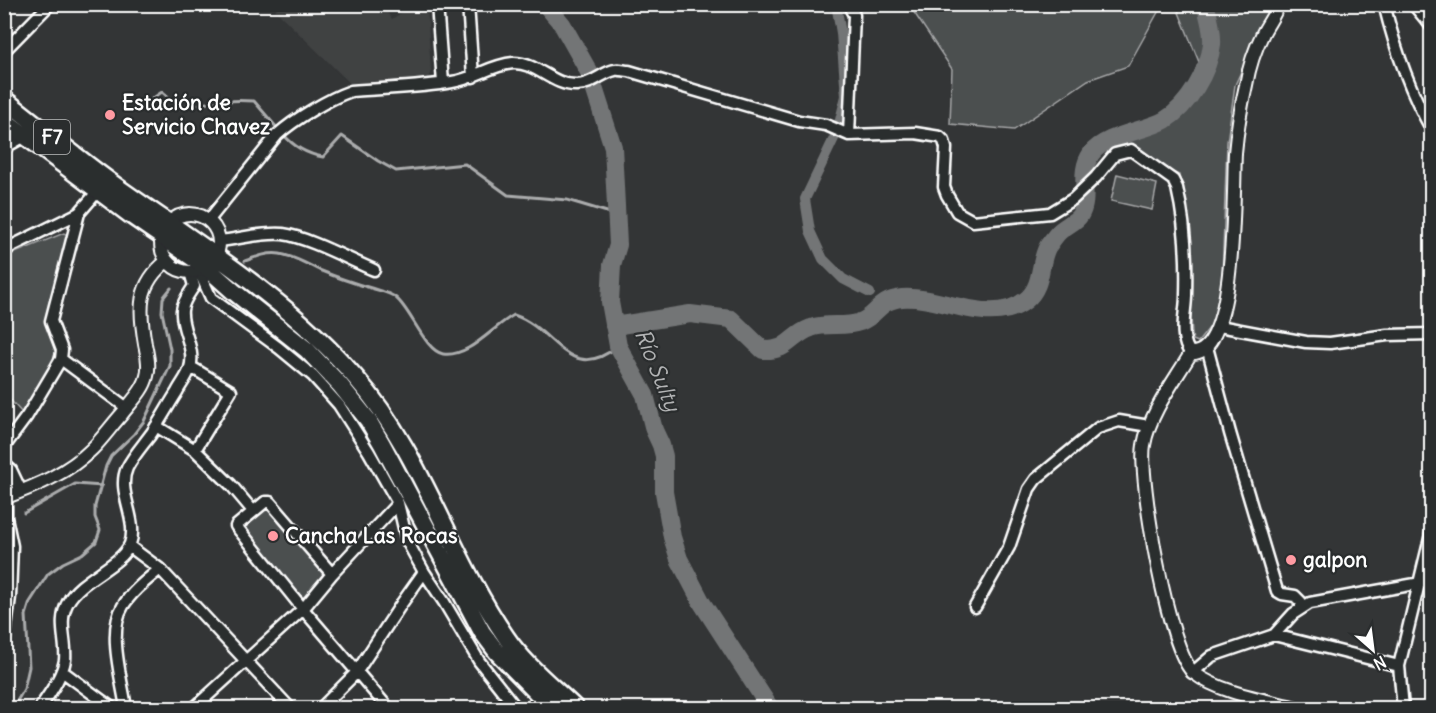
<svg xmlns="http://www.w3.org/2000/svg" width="1436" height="713" font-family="Delius,sans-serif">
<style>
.built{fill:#404243}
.green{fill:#4c4f50;stroke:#a6a7a8;stroke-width:1.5}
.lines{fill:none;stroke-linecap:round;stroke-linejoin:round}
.stream{stroke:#abacad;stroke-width:3}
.canal{stroke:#737576;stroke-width:10}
.river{stroke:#737576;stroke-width:18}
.minor-casing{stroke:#fff;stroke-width:15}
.tertiary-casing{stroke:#fff;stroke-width:16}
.trunk-casing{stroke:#fff;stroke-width:21}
.minor{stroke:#2a2d2e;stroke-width:10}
.tertiary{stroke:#2a2d2e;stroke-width:12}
.trunk{stroke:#2a2d2e;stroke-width:16}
.poi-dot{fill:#ff9aa2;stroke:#2a2d2e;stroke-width:2}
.labels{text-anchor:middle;stroke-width:4.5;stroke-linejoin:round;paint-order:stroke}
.shield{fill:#2a2d2e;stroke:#bfc0c0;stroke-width:1.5}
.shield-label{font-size:20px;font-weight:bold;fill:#fff}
.poi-label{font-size:21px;font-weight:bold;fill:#fff;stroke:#2a2d2e;text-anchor:start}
.water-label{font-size:22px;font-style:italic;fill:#b2b3b4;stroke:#2a2d2e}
</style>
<rect width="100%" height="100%" fill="#333536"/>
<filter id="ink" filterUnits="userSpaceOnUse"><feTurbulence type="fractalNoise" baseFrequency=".0167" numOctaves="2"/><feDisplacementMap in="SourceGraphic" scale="12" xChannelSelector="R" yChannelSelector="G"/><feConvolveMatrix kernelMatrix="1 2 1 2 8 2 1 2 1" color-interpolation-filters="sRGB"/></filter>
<g filter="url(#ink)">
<!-- built -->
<path class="built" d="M280,5h102l10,14 21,-14h14l4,69 -5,7 -71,7 -80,-78z"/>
<!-- green -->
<path class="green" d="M909,5h253l-34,61 -40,14 -74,50 -64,-6 2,-55z
M1176,5h95l-36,80 -8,57 -5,136 -4,28 -5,17 -15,19 -5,-2 -1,-5 -6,-114 -7,-46 -72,-32c57,-19 69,-24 92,-81z
M1117,174l40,10 -5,26 -41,-9z
M64,233l3,2v4l-22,84 11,29 -15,32 -18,30 -18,-20v-137z
M269,507l55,66 -20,24 -6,-2 -54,-66 20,-21z"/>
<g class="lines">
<!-- stream -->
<path class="stream" d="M147,102l15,-10 18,16c25,-6 49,-9 74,-7l24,28
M283,134c11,13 23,20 40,23l19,-21 36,25 18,10 69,-7 43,31 59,5 50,15
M245,261c11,-4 23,-9 35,-7 13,2 27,10 39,16 17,7 34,13 52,18 8,3 18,4 25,10 15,12 29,53 47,56 26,4 50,-28 71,-39 43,15 55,70 104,31
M24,513l51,-29 27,2
M13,708l11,-19 5,-22 -3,-52 4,-13 18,-28 15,-11 19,-9 14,-12 4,-12 -5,-13v-11l11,-40 5,-10 23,-22 10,-13 26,-55v-17l-8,-37 1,-14 8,-10"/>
<!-- canal -->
<path class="canal" d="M836,4l5,29 5,63 -7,28
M838,130l-33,69 5,32 13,28 20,20 27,14"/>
<!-- river -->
<path class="river" d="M545,4l17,20 27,48 24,75 5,98 -6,20 -2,37 8,44 27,49 9,35 7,15 3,11v36l8,45 7,22 23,44 68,105
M614,326l76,-12 41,5 32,31c27,1 26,-14 48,-22 15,-6 34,0 49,-6 19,-7 16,-21 42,-24 39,-3 90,30 124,2 18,-15 12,-37 22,-54 3,-4 7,-10 11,-14 6,-6 17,-10 21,-17 11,-18 -3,-41 11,-61 13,-19 55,-23 74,-34 23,-14 44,-49 47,-76 1,-13 -3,-27 -7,-40"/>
<!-- minor casing -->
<g class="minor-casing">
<path id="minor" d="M437,4l6,79
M468,4l5,73
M848,4l6,11 -5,120
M1384,4c11,45 25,86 48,126
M1413,4l19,23
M4,51l46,-47
M4,148l21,-12
M208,221l69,-86c18,-16 51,-36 74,-44 33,-3 68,-3 101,-9 21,-3 39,-17 61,-19 24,-1 39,23 64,22 15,0 26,-13 38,-15 4,-1 10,1 14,1l170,50 27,4 23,10 66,-2 25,4 4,4 2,7 -2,39 3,8 10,17 16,9 77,-8 23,-14 23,-22 19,-23 16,-4 42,30 4,8c8,33 10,72 9,107 0,13 -4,28 -2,41 1,7 2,12 7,17
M219,241c21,-2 43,-9 64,-7 24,3 67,26 91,36
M4,250l75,-37
M199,271l12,27 68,50 34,28 26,29 30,47 29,51 9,38 17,31 20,30 35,59 37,47
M1219,326l87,16 24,1 57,-8 45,-1
M1207,347l23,86 47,158 5,3 13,2 6,6v6
M61,359l66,49
M191,367l40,24 -36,59
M156,426l39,24 36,35 22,26
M4,447l23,-31 34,-57 1,-9 -11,-29 28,-108 19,-22
M4,464l7,6 10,21
M129,546l31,23 130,139
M332,574l-62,-72h-5l-29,24 67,83 85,99
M975,607l34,-60 20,-58 7,-10 62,-51 21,-7 30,5
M1274,635l125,31
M4,644l6,-47 2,-51 -6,-29v-20
M62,671l50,37
M1192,673l20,-17 62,-21 19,-21 17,-11 122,-22
M40,708c9,-14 22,-31 25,-48 2,-20 -8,-38 3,-58 13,-24 53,-36 62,-58 9,-25 -14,-52 -3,-76 6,-12 16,-23 24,-34 9,-13 17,-28 26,-42 4,-8 11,-16 13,-24 6,-20 -10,-39 -8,-58 1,-9 7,-16 12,-24l-4,-14
M126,708c-4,-28 -19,-77 -3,-102 9,-15 24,-26 37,-37
M194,708l109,-99 29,-35 66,-71
M321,708l35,-35 46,-70 22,-31
M1403,708l-4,-42 33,-136"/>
</g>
<!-- tertiary casing -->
<g class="tertiary-casing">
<path id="tertiary" d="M1278,4c-3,11 -10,19 -15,29 -8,16 -14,34 -17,52 -5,22 -9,45 -11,68 -2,33 3,203 -44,200 -16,27 -42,61 -47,92 -6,32 25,210 50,228 26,20 71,27 103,35
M161 243a29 29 0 1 1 58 0a29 29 0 1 1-58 0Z
M4,498c32,-12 64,-25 88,-49 11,-11 20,-24 30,-35 9,-12 22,-24 25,-38 3,-10 0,-22 -2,-32 -6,-34 -8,-60 22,-83"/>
</g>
<!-- trunk casing -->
<g class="trunk-casing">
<path id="trunk" d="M4,99c40,31 78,63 119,92 81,57 169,112 233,187 67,76 93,177 150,259 18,27 46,49 69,71
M4,120l128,96 74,51 27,24 74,59 33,35 28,35 14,24 100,188 15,20 55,56"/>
</g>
<!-- minor -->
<use href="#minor" class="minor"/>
<!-- tertiary -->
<use href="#tertiary" class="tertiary"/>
<!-- trunk -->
<use href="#trunk" class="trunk"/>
</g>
</g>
<!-- markers -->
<g class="poi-dot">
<circle cx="110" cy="115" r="6"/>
<circle cx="273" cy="536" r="6"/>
<circle cx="1291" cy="560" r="6"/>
</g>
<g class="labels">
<!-- shield labels -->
<rect class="shield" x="34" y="120" width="36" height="34" rx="4.5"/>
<g class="shield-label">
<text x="52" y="144">F7</text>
</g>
<!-- poi labels -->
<g class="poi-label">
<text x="122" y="110">Estación de<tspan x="122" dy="24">Servicio Chavez</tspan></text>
<text x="285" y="543">Cancha Las Rocas</text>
<text x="1303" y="567">galpon</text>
</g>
<!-- water labels -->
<g class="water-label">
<text transform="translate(658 370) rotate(68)" y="8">Río Sulty</text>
</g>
</g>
<!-- margin -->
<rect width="1436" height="713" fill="none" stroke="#2a2d2e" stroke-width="24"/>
<rect x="12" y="12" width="1412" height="689" fill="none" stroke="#fff" stroke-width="2" filter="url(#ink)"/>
<!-- north arrow -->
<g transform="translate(1373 650) rotate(152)" stroke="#2a2d2e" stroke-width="4.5" paint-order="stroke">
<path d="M0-4.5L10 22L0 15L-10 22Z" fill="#ffffff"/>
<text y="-9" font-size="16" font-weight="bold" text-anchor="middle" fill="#ffffff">N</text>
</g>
</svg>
